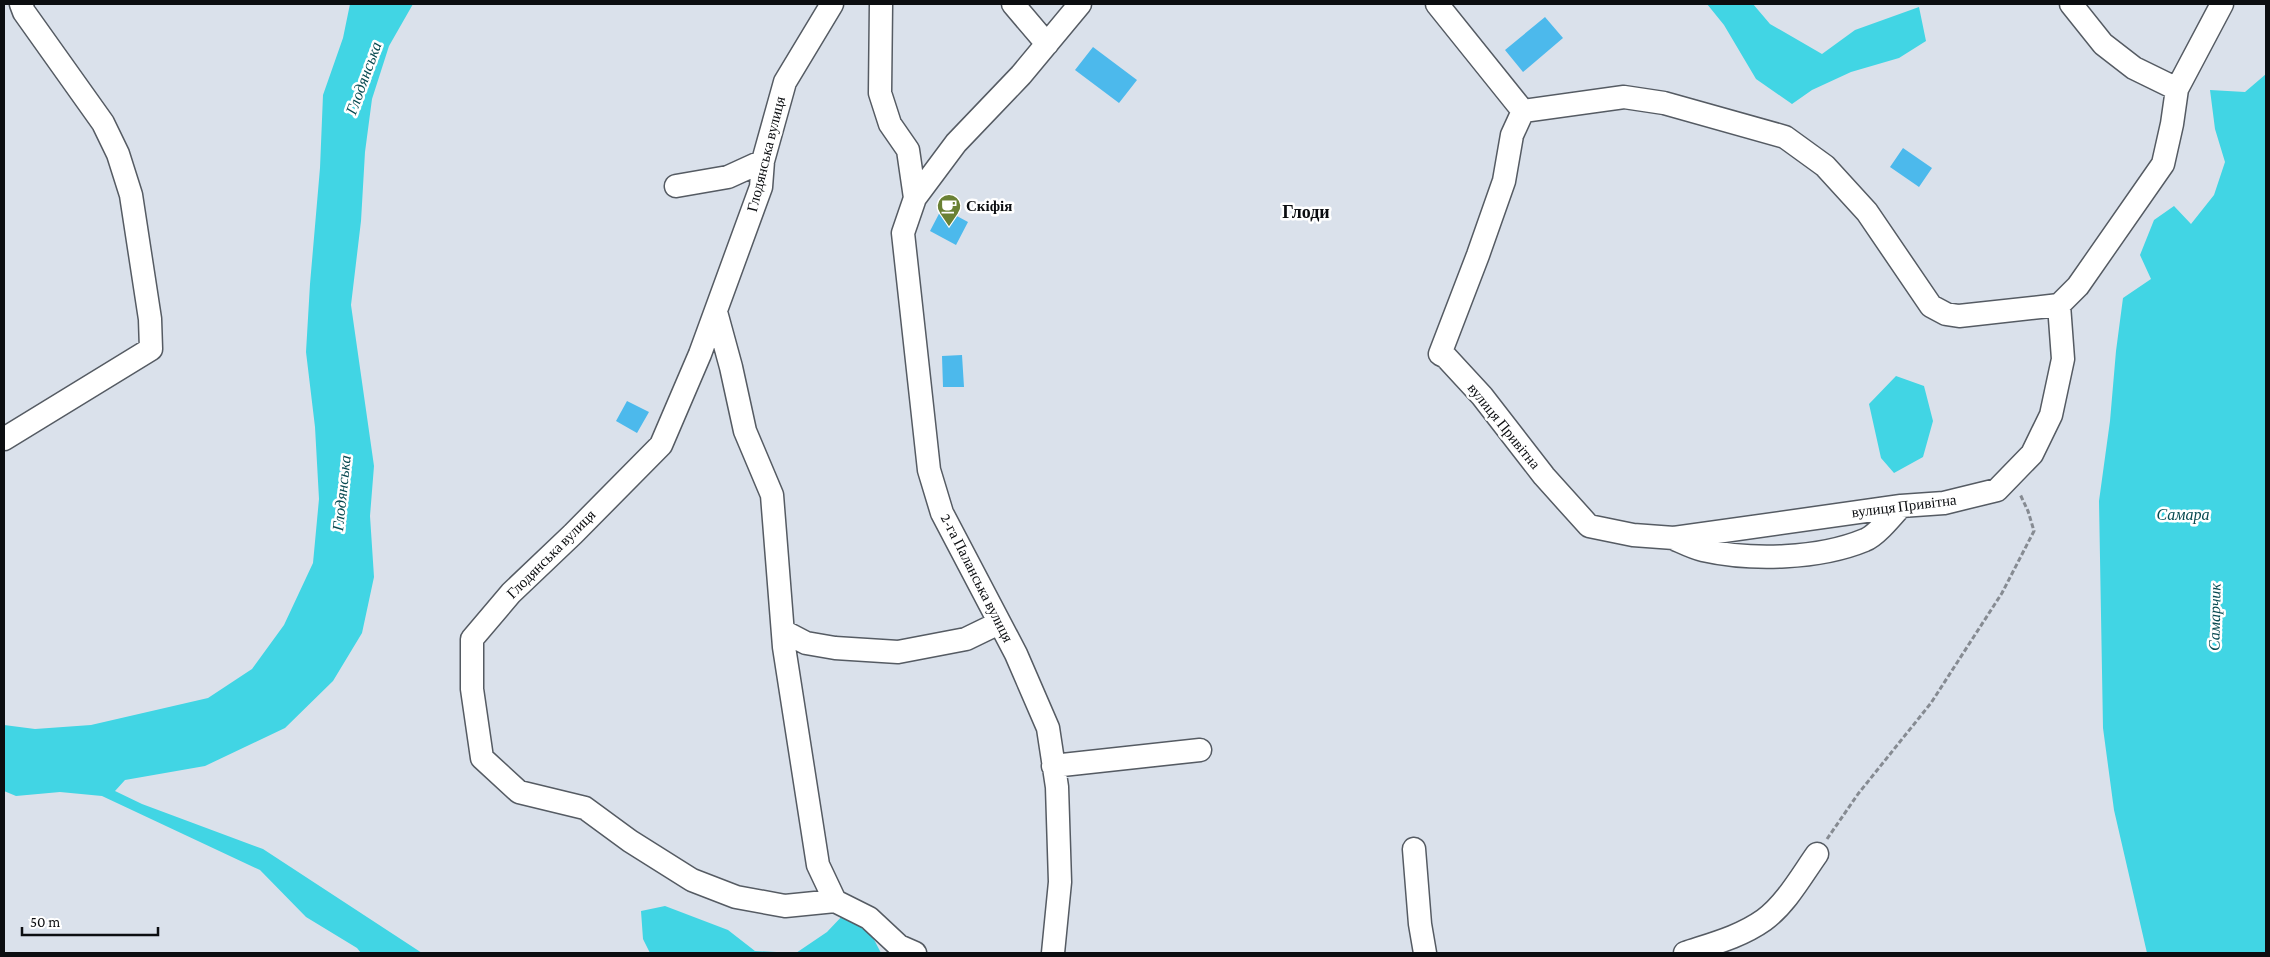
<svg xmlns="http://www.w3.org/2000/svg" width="2270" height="957" font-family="'Crimson Pro',serif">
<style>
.water{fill:#41d5e4}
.building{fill:#4cb9ec}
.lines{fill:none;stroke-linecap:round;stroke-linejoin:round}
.minor-casing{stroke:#555b63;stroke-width:25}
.path{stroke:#868b92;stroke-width:3;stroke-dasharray:5 2.5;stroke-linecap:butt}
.minor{stroke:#fff;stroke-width:22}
.labels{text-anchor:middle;stroke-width:5;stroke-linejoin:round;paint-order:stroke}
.street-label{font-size:15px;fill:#0c0e11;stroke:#fff}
.poi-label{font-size:15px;font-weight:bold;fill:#0c0e11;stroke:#fff;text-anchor:start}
.water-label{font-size:16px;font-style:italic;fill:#074950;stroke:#fff}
.quarter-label{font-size:18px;font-weight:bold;fill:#0c0e11;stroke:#fff}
</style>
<rect width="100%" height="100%" fill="#dae1eb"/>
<!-- water -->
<path class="water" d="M350,4h63l-24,42 -17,53 -7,53 -4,69 -10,84 23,161 -4,50 4,61 -12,56 -29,48 -48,47 -80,38 -80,14 -10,11 27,13 121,45 159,104h-61l-4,-5 -51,-31 -46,-47 -158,-74 -42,-4 -44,4 -12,-5v-66l31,4 56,-4 117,-27 44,-29 32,-44 29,-62 6,-64 -4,-72 -9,-75 4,-68 10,-116 3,-73 20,-57z
M1707,4h46l17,20 52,30 33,-24 64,-23 7,34 -27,17 -48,14 -39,18 -20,14 -36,-25 -32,-54z
M2266,74v879h-119l-33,-143 -11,-82 -4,-227 11,-80 6,-70 7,-53 28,-19 -11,-24 14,-35 20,-14 17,18 23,-29 11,-33 -10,-33 -5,-39 35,2z
M1896,376l28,10 9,35 -10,36 -29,16 -13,-15 -12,-54z
M665,906l63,24 27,21 41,2 31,-21 18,-19 22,13 14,27h-231l-7,-14 -2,-28z"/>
<!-- building -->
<path class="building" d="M1545,17l18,21 -40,34 -18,-22z
M1093,47l44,33 -18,23 -44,-33z
M1903,148l29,20 -13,19 -29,-20z
M942,208l26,14 -12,23 -26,-14z
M962,355l2,32h-21l-1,-31z
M627,401l22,11 -12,21 -21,-12z"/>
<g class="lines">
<!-- minor casing -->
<g class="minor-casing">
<path id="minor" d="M832,4l-47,78 -22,79 -2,26 -61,167 -39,91 -88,89 -62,59 -39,46v50l10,69 37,34 66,16 45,33 62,39 44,17 49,9 50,-5
M881,4l-1,89 10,31 18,26 7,48
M1013,4l34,40
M1437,4l86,107
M2071,4l32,40 31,24 43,21
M1523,111l-11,24 -8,46 -26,74 -38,99 6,3 36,39 62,80 45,50 44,9 41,3 227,-32 43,-3 53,-13 35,-36 19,-39 12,-56 -4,-54
M1523,111l101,-14 40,6 121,34 40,29 42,46 64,94 15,8 13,2 100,-11
M676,186l52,-9 35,-16
M2059,305l19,-19 85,-122 9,-40 5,-35 45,-85
M716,312l15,55 14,64 27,64 12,152 34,218 17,36
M4,439l147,-90 -1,-30 -19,-124 -13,-41 -15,-31 -79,-111 -3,-8
M1675,539c9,4 19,9 28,11 49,11 116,9 162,-10 11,-4 28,-25 36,-34
M783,631l23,12 29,5 63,4 68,-13 33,-16
M1053,766l147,-16
M1414,849l6,75 5,29
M835,901l34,17 30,28 16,7
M1053,953l7,-71 -3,-95 -9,-59 -32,-74 -74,-141 -13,-43 -26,-237 12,-35 41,-55 65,-68 59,-71
M1685,953c27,-9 55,-16 79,-33 22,-16 38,-45 53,-66"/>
</g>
<!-- path -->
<path class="path" d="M1827,839l31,-45 73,-91 71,-110 32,-62 -6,-20 -8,-17"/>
<!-- minor -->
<use href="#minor" class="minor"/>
</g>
<!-- icons -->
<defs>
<g id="cafe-pin" transform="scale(1.25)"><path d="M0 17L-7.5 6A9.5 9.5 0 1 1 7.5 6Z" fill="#6a8134" stroke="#fff"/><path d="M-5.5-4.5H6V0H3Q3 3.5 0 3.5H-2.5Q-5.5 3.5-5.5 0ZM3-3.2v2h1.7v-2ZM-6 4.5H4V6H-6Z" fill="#fff"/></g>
</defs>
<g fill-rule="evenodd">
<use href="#cafe-pin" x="949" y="206"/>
</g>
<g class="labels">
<!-- street labels -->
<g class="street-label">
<text transform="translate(766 154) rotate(-76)" y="5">Глодянська вулиця</text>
<text transform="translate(1504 426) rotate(51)" y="5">вулиця Привітна</text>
<text transform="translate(1904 506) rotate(-7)" y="5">вулиця Привітна</text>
<text transform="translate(551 554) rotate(-45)" y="5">Глодянська вулиця</text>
<text transform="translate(977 578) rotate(63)" y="5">2-га Паланська вулиця</text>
</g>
<!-- poi labels -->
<g class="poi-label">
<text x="966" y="211">Скіфія</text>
</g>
<!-- water labels -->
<g class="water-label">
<text transform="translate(363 78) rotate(-70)" y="6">Глодянська</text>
<text transform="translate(341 493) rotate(-84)" y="6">Глодянська</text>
<text x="2183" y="520">Самара</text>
<text transform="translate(2214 617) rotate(-89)" y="6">Самарчик</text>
</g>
<!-- quarter labels -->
<g class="quarter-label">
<text x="1306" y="218">Глоди</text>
</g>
</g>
<!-- border -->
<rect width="2270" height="957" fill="none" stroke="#0c0e11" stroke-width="10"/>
<!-- scale -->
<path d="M22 927v8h136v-8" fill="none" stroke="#0c0e11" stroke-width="2.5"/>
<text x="30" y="927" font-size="15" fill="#0c0e11" stroke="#ffffff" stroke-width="4" paint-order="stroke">50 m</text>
</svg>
